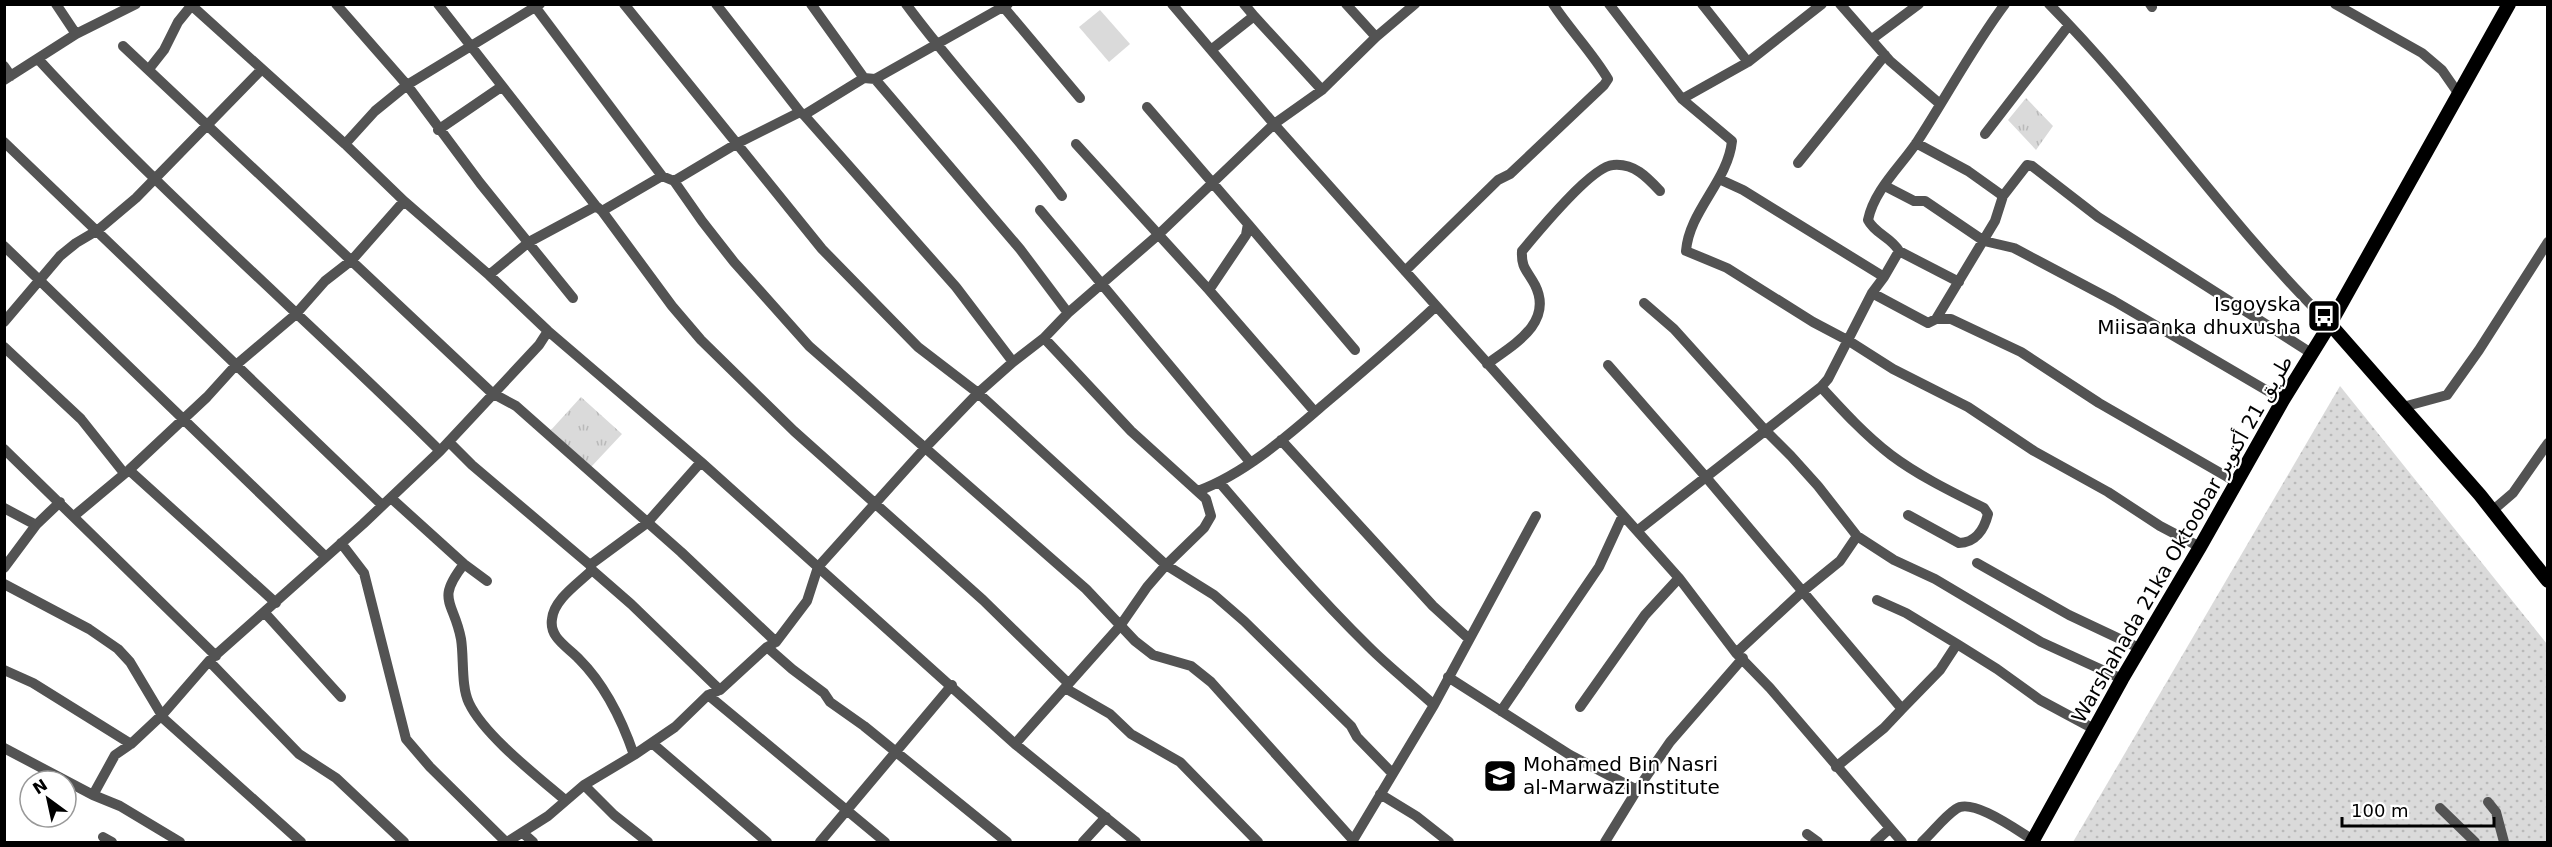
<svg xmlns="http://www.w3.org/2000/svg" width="2552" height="847" font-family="'DejaVu Sans',Vazirmatn,sans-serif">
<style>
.grass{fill:url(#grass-dots)}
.park{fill:url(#park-tufts)}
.pitch{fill:#dadada}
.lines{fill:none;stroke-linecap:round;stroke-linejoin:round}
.minor{stroke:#535353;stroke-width:10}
.major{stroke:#000;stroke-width:14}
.labels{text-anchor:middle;stroke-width:4.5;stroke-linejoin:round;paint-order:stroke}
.poi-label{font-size:20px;fill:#000;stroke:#fff;text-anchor:end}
.street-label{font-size:20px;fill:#000;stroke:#fff}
</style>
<defs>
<pattern id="grass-dots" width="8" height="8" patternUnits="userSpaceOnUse" patternTransform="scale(1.5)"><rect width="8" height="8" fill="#dadada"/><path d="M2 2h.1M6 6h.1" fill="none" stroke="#b9b9b9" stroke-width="1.8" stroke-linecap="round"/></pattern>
<pattern id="park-tufts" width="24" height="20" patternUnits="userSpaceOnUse" patternTransform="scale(1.5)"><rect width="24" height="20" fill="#dadada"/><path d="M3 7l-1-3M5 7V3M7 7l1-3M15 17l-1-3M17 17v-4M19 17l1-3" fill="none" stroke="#b9b9b9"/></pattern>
</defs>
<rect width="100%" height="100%" fill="#fff"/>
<!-- grass -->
<path class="grass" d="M2340,386l207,258v198h-474z"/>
<!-- park -->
<path class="park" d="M2026,98l27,28 -17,24 -28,-30z
M581,397l41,37 -31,33 -40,-37z"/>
<!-- pitch -->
<path class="pitch" d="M1100,10l30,34 -21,18 -30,-35z"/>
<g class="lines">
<!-- minor -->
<path class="minor" d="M56,4l20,30
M190,4l155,140 59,57 85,74 59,56 153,131 314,282 121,98
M336,4l71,81 73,98 93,115
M438,4l158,202
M533,4l129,172
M624,4l198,245 96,98 60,46 188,172 48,30 30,26 107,105 6,11 35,36
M716,4l84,108
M811,4l53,74
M906,4c49,67 107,126 156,192
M1001,4l79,94
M1172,4l102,120 405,454 57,75 34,35 132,154
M1346,4l30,33
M1609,4l73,95 50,42c-4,40 -43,70 -46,110l41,17 86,54 36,19 44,28 75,38 66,44 74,41 52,34 40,21
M1702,4l46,58
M1840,4l50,57 50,43
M2049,4c100,101 180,221 281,320
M2150,4l2,3
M2335,4l87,49 20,17 16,23
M1254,16l68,74
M1872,39l47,-35
M123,46l369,347 24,13 165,146 95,90
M1211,50l43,-34 -10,-12
M38,59c127,138 269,260 402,392
M4,66l7,10
M149,69l15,-19 14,-28 13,-16
M875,79l145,170 48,64
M4,80l72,-46 60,-30
M1682,99l66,-37 74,-58
M1147,107l101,117 -2,11 -37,55
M804,115l152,172 57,75
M438,130l63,-43
M1985,134l84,-109
M4,142l378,363
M1916,143l52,28 35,25
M345,144l30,-33 32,-26 133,-81
M1076,144l133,146 106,122
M1798,163l87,-108
M674,181l28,40 32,41 75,84 277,243 49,52 18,14 38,11 20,16 142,158
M1885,186l29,15h11l59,40 30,7 100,53 169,99
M1040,210l210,252
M602,211l70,95 29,34 93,91 189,169 85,83
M1248,224l107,126
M4,246l322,311
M1405,271l93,-91 12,-6 94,-89 4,-6c-16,-27 -38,-49 -55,-75
M489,275l40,-33 67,-36 6,5 60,-35 12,5 62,-37 64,-32 4,3 60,-37 11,1 133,-75
M1884,277l15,-26
M1959,282l-60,-31c-8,-14 -24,-17 -31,-31 6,-30 33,-54 49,-78 30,-46 55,-94 88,-138
M1872,293l56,30 8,-4h15l70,33 78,51 137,79
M1644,303l30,26 91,101 26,26 27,30 39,50 -17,25 -37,30 -67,62
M1936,319l59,-98 8,-25 24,-31 5,1 66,51 213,136
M4,322l56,-66 16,-13 22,-13 38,-32 126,-129
M4,347l77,72 43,54
M1487,364c26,-19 67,-41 48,-79 -8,-15 -14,-17 -13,-34 15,-18 70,-85 91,-86 21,-2 34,12 47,26
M1608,365l97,111 197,233 -18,19 -48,39
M1821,387c22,24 44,48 70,68 28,21 61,37 93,53l4,6c-4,16 -13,29 -29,29l-51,-28
M2403,407l44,-12 32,-45 69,-108
M1281,440l152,166 35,32
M449,442l23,23 118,100 2,5 39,34 89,86
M4,449l212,207
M129,470l147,133
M1220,483c48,56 96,112 149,164 20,20 43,38 65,58
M1198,491c46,-17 87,-53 124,-85 39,-33 77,-65 114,-100
M391,498l73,66 23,17
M4,508l32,17
M2492,511l21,-18 35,-50
M74,516l55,-46 78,-73 29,-32 59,-50 30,-34 27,-21 52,-59
M1637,531l184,-144 7,-8 44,-86 12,-16 -141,-87 -24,-11
M1857,536l37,24 41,19 106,63 81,37
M341,543l23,30 42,166 24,28 76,75
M1977,563l92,52 70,33
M464,564c-29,37 -10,37 -3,75 3,18 0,48 8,64 15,32 68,73 96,97
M590,565l57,-42 54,-61
M4,568l32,-43 24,-23
M592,570c-13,13 -38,29 -40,49 -3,19 16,28 27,40 27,27 43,61 55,96
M4,584l85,45 29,20 12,13 34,57 137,123
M1877,600l29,13 51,31
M265,613l76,84
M767,647l25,22 32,24 6,9 34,24 143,116
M209,661l90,93 37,24 68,64
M4,670l29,13 98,61
M1448,677l122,78 67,35
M1065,688l45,26 21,20 49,28 78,80
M708,695l177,147
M1580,707l65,-92 34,-37
M1902,709l38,-39 17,-26 40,25 43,31 54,29
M1501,711l98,-144 24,-52
M652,743l115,99
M1015,744l105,-118 27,-39 19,-22 38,-37 7,-12 -5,-17 -75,-68 -87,-93
M4,748l89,47 27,11 60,36
M584,785l30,30 34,27
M1380,794l36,22 33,26
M93,795l22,-40 16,-11 32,-30 46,-53 154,-137 77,-73 99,-106 9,-14
M2488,802l8,10 8,30
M2440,808l35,34
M523,833l10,9
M1807,834l11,8
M103,837l9,5
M507,842l41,-26 36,-31 50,-30 41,-28 33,-32 12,-5 47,-43 9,-5 31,-41 11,-34 107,-119 53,-55 35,-31 31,-24 24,-25 90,-78 116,-111 48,-34 54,-53 39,-33
M820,842l132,-157
M1083,842l23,-25
M1352,842l82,-137 102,-189
M1605,842l32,-52 33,-48 73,-84
M1875,842l15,-14
M1922,842c11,-10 22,-25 34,-33 16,-12 62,22 77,31"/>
<!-- major -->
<path class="major" d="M2330,324l150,171 68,86
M2032,842l90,-163 78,-132 83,-147 47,-76 179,-320"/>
</g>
<!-- icons -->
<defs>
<g id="bus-square" transform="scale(1.725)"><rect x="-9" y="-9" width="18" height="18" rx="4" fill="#000" stroke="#fff"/><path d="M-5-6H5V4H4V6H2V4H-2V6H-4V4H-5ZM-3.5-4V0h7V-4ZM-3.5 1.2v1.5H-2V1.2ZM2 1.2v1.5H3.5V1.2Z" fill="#fff"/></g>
<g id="school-square" transform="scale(1.725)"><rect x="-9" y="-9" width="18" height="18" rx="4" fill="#000" stroke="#fff"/><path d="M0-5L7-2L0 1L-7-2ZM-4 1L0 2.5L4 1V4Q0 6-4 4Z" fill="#fff"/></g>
</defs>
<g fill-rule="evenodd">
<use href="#bus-square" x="2324" y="316"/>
<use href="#school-square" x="1500" y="776"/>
</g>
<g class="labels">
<!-- poi labels -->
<g class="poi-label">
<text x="2301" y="311">Isgoyska<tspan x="2301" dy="23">Miisaanka dhuxusha</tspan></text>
<text x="1523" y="771" text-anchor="start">Mohamed Bin Nasri<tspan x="1523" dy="23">al-Marwazi Institute</tspan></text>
</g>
<!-- street labels -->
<g class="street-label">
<text transform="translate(2182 539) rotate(-60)" y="7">Warshahada 21ka Oktoobar طريق 21 أكتوبر</text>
</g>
</g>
<!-- border -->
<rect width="2552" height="847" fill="none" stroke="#000000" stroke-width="12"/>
<!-- north arrow -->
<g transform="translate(48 799) rotate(327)"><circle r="28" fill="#ffffff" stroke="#999999" stroke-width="1.5"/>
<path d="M0-4.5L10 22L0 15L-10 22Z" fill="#000000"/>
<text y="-9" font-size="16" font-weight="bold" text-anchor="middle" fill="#000000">N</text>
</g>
<!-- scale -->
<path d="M2342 817v9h152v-9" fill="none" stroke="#000000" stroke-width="3"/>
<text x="2351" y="817" font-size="18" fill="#000000" stroke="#ffffff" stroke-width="4.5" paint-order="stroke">100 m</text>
</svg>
